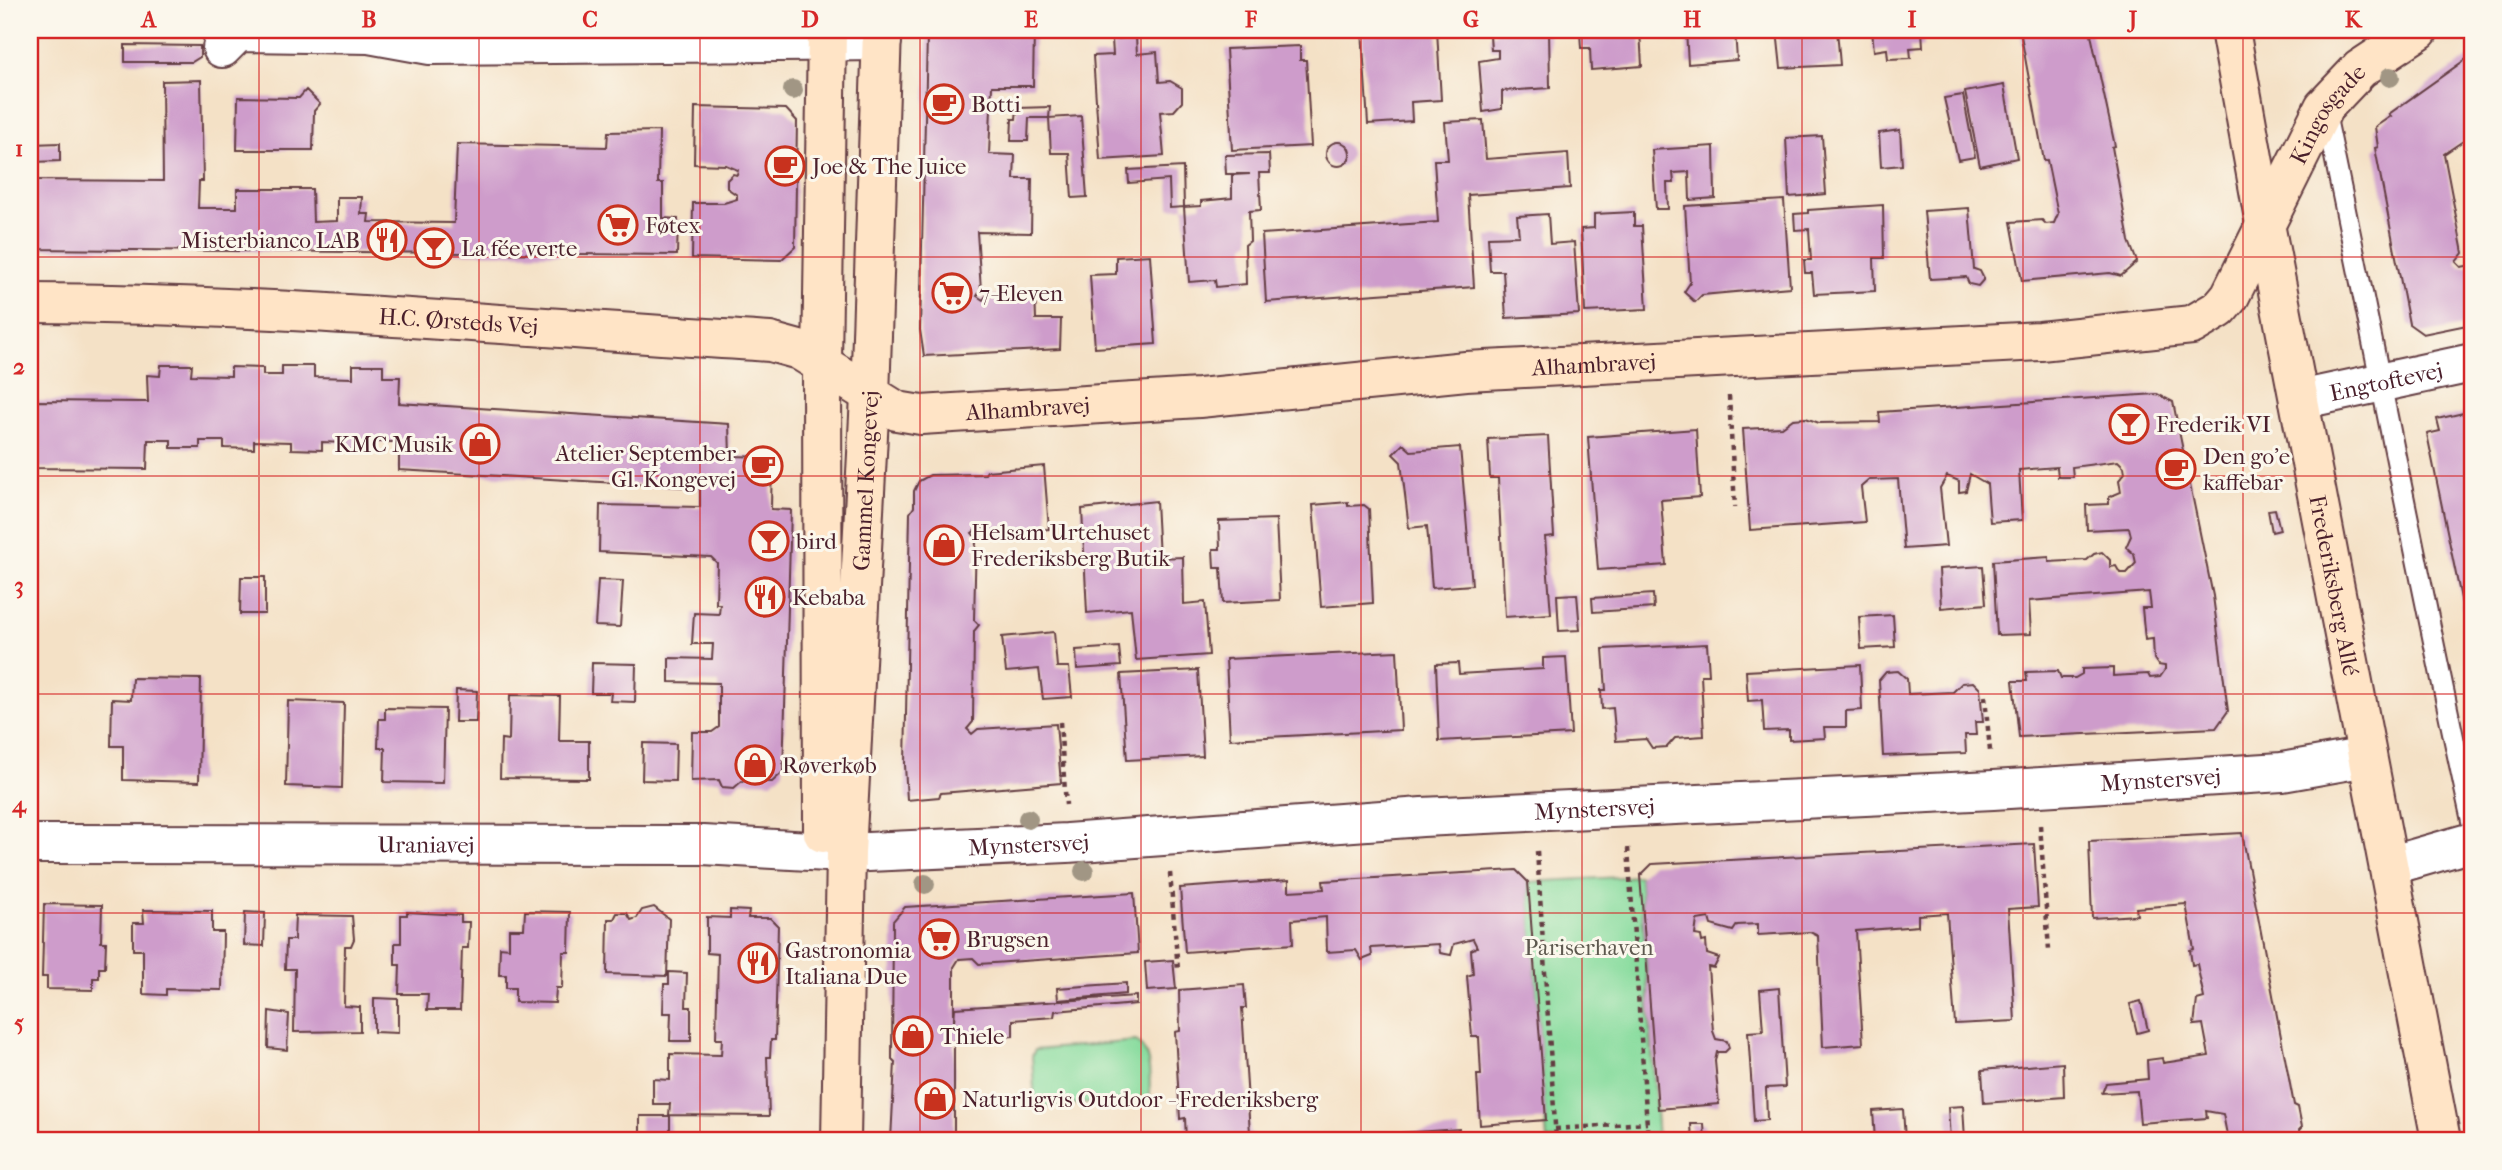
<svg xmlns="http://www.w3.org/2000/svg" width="2502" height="1170" font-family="'IM FELL French Canon',serif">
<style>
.green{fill:#88dc9e;stroke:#697e64;stroke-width:2}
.building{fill:#ce9ccb}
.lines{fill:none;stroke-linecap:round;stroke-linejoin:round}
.lane-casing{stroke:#643c42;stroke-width:23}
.street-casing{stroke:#643c42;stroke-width:42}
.secondary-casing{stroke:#643c42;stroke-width:42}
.path{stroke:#643c42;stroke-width:4.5;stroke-dasharray:5 5;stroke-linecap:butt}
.lane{stroke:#fff;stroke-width:19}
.street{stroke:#fff;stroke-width:38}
.secondary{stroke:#ffe4c6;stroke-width:38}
.tree{fill:#a19684}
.grid{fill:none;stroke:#d62828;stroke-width:2;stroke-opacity:0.55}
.labels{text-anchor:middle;stroke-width:6;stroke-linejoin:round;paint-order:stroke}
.poi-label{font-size:23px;fill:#4a1f2b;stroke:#fbf7ec;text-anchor:start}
.street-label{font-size:23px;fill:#4a1f2b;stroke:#fbf7ec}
.park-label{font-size:23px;fill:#5d584e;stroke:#fbf7ec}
.neatline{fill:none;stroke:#d62828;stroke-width:2.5}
.grid-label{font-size:23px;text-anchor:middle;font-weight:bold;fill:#d62828}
</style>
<rect width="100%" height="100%" fill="#fbf7ec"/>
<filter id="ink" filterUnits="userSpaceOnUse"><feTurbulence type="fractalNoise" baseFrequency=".0143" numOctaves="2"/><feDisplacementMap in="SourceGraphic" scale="14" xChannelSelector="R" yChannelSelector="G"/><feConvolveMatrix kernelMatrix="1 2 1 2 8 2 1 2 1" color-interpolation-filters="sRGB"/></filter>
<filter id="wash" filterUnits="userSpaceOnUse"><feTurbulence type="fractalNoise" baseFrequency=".00686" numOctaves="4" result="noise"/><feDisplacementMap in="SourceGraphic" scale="28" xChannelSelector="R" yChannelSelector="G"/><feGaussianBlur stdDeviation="1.57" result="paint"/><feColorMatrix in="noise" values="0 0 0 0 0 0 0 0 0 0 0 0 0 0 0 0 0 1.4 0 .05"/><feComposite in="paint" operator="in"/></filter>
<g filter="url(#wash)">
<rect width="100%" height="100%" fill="#f4e1c6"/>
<!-- green -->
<path class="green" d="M1640,876l18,264h-111l-19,-258z
M1136,1041c17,13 13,38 14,58l-115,8 -3,-51 3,-6z"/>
<g id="blocks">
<!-- building -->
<path class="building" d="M932,30h102l-1,56h-41l-3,68 26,1 -1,24h18l-1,54 -54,-1 4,58 -4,6 6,4 3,-4 49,-4 1,27h25l-1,30 -136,7 -4,-26 7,-294z
M1362,30h75l4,70 -30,2 1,19 -44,3z
M1496,30h53l1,58 -48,3v18l-19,3 -4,-51 19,-3v-8h-7l-1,-15 6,-1z
M1588,30h52l2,36 -51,4 -1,-22h-9l-1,-16z
M1686,30h49l2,30 -49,4z
M1777,30h60l3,35 -59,3z
M1872,30h50l1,17 -13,1 1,10 -23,1 -1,-10 -13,2z
M2020,30h70l25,116 -3,1 17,94 8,21 -16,14 -11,-3 -88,8 -11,-59 31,-2 4,4 8,-1 4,-9 -11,-54 -3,1z
M1136,37l1,17 20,-2 2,30 11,-1 12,7v14l-8,9 -14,1 4,44 -64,4 -7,-104 20,-1 -1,-16z
M125,45l75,1v11l-8,5h-67z
M1300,46v14h6l5,86 -79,4 -6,-101z
M2472,55v80l-28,19 19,99 -7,9 5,5 11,-2v59l-49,10 -14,-10 -34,-176 3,-1 -3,-20 16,-11 -2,-2z
M201,80l2,101h-4l-1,27h39v-19h75l1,33 24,-1v-24h25l-1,17h8l-1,8 86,1 3,-79 150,3 1,-15 51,-1 -1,52h5v35l15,1 -1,36 -647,-6v-69l133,1 -1,-100z
M2004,85l13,73 -37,8 -15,-74z
M306,90l14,14 -6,7 -1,39h-76l1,-53 61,1z
M1963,95l12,62 -17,3 -14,-62z
M695,107l91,2 11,12 -2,126 -14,13 -89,-2 1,-55h31l13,-4v-4l-10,-7v-8l6,-6 4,1 1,-5 -12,-5 -32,-1z
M1050,107l-1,11 32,-2 6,81 -15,1 -3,-45h-18l-2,-35h-20l-1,23h-17l1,-22h4l1,-11z
M1483,120l3,39 82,-6 2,35 -102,7 6,92 -208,15 -4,-68 176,-12 -4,-62h14l-3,-38z
M1900,130l2,35 -21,2 -2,-34z
M1822,136l4,58 -37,3 -3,-59z
M1326 154a12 12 0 1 1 24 0a12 12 0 1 1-24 0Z
M60,143v18l-27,1 -1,-18z
M1714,146l1,52 -25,2 -1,-28 -16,1 1,10h-7l1,26h-12l-4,-59z
M1269,154l1,19h-11l2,37 -12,1 1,30 -5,4 1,39 -30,3 -1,-7 -26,2 -5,-75 -14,1 -1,-28 -40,3 -1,-13 55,-3 1,40 17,-1v-5l31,-3v-23l18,-1h-24l-1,-19z
M1784,200l6,87 -88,8 -7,7 -11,-10 6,-9 -5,-77z
M1883,205l1,53h-10l1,33 -61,3 -2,-21h-7l-1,-13h7l-2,-31 -14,1 -1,-16 14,-1v-3z
M1969,208l5,61 6,2 4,8 -6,7 -9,-2 -3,-7 -36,2 -6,-68z
M1634,212v14h8l5,83 -62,3 -4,-83 13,-1v-14z
M1548,214l2,30 24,-2 5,72 -73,4 -3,-47h-13l-2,-34 31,-1 -2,-20z
M1150,255l6,89 -61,4 -5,-73 26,-1v-17z
M161,365h31l-1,10 40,1v-9l32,1v7h19v-9h32v11l39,1v-13h30v12h17l-1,26 330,21 1,32 42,1 -1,52 20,1 -8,262 -11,10 -30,-1 -8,7 -12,-1 -3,-7 -28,1 1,-49h20l7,-5v-44l-50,-1v-24l43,1 1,-15h-21l2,-31 25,1 1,-10h-4l1,-41 -6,-6 -112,-5 1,-47 100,2v-19l-301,-18v-28h-24v8h-30v-7l-23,-1v8l-31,-1v-7l-37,-1v8l-30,-1v-7h-24v7h-29v-8h-23l-1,29 -114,-1 1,-67 114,1 -1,-27 13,1z
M2157,394l16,8 40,194 15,115 -12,17 -197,9 -6,-56h14l-1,-9 32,-1 3,7h14l7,-4v-5l31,-1v8l35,-2 2,4 10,-1 5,-7v-4l-7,-1 -4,-6 -1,-20 -8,1 -3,-32h9l-2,-16 -120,9 2,33 -34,1 -4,-74 56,-4v5l38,-2 7,-6 8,-2 8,8v7l6,-1 4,7h7l9,-10 -2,-9 -8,-7 5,-11 -2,-8 -42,2 -1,-25 23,-1v-7l12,-5 -2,-12 6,-7 -1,-6 -6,-6 -46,6 1,10h-15l-1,-10 -38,3 3,50 -32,2 -3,-38 -17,-10 -4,17 -7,1v-11l-12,-5 -7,12 6,58 -42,3 -6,-70 -29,1 -8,7 4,35 -115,8 -7,-101 39,-2 11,-8 13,-1 13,5 61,-1 -1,-10z
M2472,411v236h-1l-44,-213 13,-3 -3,-12z
M1696,429l4,68 -39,3 5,65 -68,5 -10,-133z
M1548,436l6,100 -9,1 6,77 -46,3 -7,-139h-8l-2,-39z
M1403,444l8,7 49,-4 12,138 -40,3 -5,-62 -18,2 -8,-66 -8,-8z
M1044,466l5,63 -61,5 -7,-8 -9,7 4,5 -2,82 5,5 -5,6 -1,91 -6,7 5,5 6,-5 78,-5 5,59 -120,10 -2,4 -32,3 -2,-35 5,-252 4,-6v-16l5,-10 11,-6 55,-1 2,-3z
M1156,501l3,57 24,-1 1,47 21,-2 4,53 -73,5 -5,-51 -44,4 -5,-104z
M1348,502v4l16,-1 5,4 4,94 -52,4 -8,-102z
M2275,509l5,21 -8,2 -4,-22z
M1276,519l4,81 -57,3 -2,-35h-7l-1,-19h7l-1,-28z
M1983,566l3,38 -45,4 -2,-39z
M241,577h24v37h-25z
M598,580l25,1 -3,46 -25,-1z
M1577,594l3,36 -21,1 -2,-36z
M1653,594l1,14 -61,4 -1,-14z
M1893,615l2,32 -34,2 -2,-32z
M1054,632l3,35h12l3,30 -29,2 -4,-30 -33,3 -4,-35z
M1707,644l2,31h-8l3,61 -29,2 -8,9 -15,1 -6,-9 -30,2 -3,-33 -11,1 -1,-19h5l-3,-41z
M1119,647l2,19 -44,3 -1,-19z
M1397,651l4,79 -171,9 -4,-80z
M1566,657l5,77 -132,7 -3,-77 22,-1 1,11 84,-5v-11z
M592,663l44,1 -1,38 -25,-1 1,-8h-20z
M1860,665l2,45 -16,1v16h-22l1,11 -36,2v-10l-25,1 -2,-31 -14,1 -2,-30z
M1198,670l5,86 -76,4 -6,-86z
M1898,671l9,8 1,15 45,-2 9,-9 11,-1 7,7 3,33h-8l1,13h-11l1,18 -83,3 -4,-76 7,-8z
M132,678l69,1 -2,103 -76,-2v-34h-12l1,-47 19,1z
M456,690l21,1 -1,31h-21z
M510,695l50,1 -1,45h30v38l-89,-1 1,-39 8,1z
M288,701l56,2 -2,85 -56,-2z
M385,708l60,1 -2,74 -59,-1 1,-34h-7l1,-29h6z
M643,743l33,1 -1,37 -33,-1z
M2242,833l52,272 4,2 4,20 -3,3 2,10h-73l-5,-26 -17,-3 1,7 -67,5 -3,-32 -35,2 4,-10 42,-4 -1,-19 15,-2 1,5 46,-7 -6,-32 -9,1 3,-25 7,-2 -7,-34 -5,1 -2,-15 4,-1 -8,-45 -50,4 1,7 -45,3 -3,-77z
M2034,844l4,63 -30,2 7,112 -60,3 -8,-111 -29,2v11l-62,5 7,113 -40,3 -5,-111 -8,-4 -52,3v-11l-21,1 -4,6 -22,-6 -2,-7 -12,2 -2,15 6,1 1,6 4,-1 1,13 12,4 -5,10 -6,-1 5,64 3,8 11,2 2,7 -4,4h-8l-2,9 4,43 -61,5 -18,-233 12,-12z
M1516,870l12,12 18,238 -66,5 -3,-50h4l-2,-38h-7l-5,-61 6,-2 -2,-24 6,-3 -4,-8 -19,5 -3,11 -11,-2 -1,-9 -68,4 1,8 -10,4 -6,-10 -29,2 -1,-35 -34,3 1,24 -108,8 -5,-64 109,-8v11l35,-2 -1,-8z
M1134,893l4,60 -159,11 -6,-6 -14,1 -5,8v55l1,-14 181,-12v8l-81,7 -1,6 -41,3v16l-59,4v100h-63l4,-78 -3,-3 1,-138 12,-14z
M44,904l58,1 -1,37h5l-1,26h-6v10h-6v12l-46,-1v-12h-5z
M654,907l15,12 -2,57 -60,-2 1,-55h6l3,-6h10l4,7 6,-2 5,-8z
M143,910l69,1v21h11l-1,58 -56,-1v6l-23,-1v-44h-10v-27h11z
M730,910l19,1 -1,7h22l8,8 -3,114h-4l-1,17h-3l2,59 -100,-1 1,-11h-17v-25l17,1v-26l51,1 1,-16h-6l2,-85 -11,-1v-36l23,1z
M525,911l45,1 -1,40h-6l-1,36h-6l-1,15 -40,-1v-14h-9v-13h-7l1,-28 9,1v-19h15z
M245,912l20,1 -1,33 -20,-1z
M407,912l54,3v7h8l-1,26h-6l-2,62h-33l1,-16h-29l1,-29h-5v-22h6v-28h6z
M295,915l57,1 2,23 -3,7h-6l-1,60 16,1v24l-66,1 1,-63h-10l1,-29h8z
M1173,960l3,29 -29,2 -2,-29z
M669,972l18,1 -1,34h5v34h-21l1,-28h-8l1,-29h5z
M1126,983v11l-68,6 -1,-12z
M1244,985l2,23h-4l8,125h3v7h-67l-1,-22 -5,1 -5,-87 5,-1 -1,-41z
M1779,988l6,99 -19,1 1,32 -13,1 -6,-89 15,-1 -3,-41z
M374,998l24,1v34l-24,-1z
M2141,1001l7,29 -11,3 -7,-29z
M269,1011l20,3 -2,36 -19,-2z
M2063,1063l1,34 -80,6 -2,-33z
M1963,1106l2,34h-15l-2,-33z
M1903,1109l2,31h-30l-2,-29z
M640,1116h30v24h-30z
M1691,1124h13l1,16h-13z
M1459,1129v11h-101l-1,-4z"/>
</g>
</g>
<g filter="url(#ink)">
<use href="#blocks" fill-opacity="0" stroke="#643c42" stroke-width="2"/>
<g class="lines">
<!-- lane casing -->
<g class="lane-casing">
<path id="lane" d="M2325,111c50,237 95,475 147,712"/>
</g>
<!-- street casing -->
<g class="street-casing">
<g id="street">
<path d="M222,48l16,-16 131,2 61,11 452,-4"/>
<path id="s1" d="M2299,400l173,-37"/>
<path id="s2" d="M30,844l673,1 143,8 221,-10 355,-26 571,-27 289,-18 85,-15"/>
<path d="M2389,866l83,-24"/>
</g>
</g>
<!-- secondary casing -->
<g class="secondary-casing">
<g id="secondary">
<path id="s3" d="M2230,30l35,194 176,916"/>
<path id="s4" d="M30,303c247,1 493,24 740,39l29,8 98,61 24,4 278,-17 267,-27 574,-30 152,-16 27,-16 11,-13 94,-189 36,-38 59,-39"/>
<path d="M823,833l-1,-470 5,-333"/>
<path id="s5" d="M841,1140l5,-287 24,-456 12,-367"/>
</g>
</g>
<!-- path -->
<path class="path" d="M1729,396l6,111
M30,459l2,-119
M1985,696l5,55
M1060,722l6,83
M2040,825l9,125
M1628,848l20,292
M1537,851l19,289
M1170,873l8,97
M1555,1129l92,-6"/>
<!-- lane -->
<use href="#lane" class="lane"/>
<!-- street -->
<use href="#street" class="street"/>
<!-- secondary -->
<use href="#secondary" class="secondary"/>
</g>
<!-- trees -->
<g class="tree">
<circle cx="2390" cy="77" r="10"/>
<circle cx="793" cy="90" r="10"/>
<circle cx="1028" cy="819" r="10"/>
<circle cx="1084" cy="871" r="10"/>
<circle cx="925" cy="884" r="10"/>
</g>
</g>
<!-- grid -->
<path class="grid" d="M259,30v1110M479,30v1110M700,30v1110M920,30v1110M1141,30v1110M1361,30v1110M1582,30v1110M1802,30v1110M2023,30v1110M2243,30v1110M30,257h2442M30,476h2442M30,694h2442M30,913h2442"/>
<!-- icons -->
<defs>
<g id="cafe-ring" transform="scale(2.0125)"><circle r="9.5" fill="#fbf7ec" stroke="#c8321e" stroke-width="1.5"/><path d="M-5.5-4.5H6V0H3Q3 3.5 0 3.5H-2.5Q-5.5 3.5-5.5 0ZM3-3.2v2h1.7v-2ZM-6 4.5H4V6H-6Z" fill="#c8321e"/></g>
<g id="supermarket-ring" transform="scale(2.0125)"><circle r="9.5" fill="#fbf7ec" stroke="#c8321e" stroke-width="1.5"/><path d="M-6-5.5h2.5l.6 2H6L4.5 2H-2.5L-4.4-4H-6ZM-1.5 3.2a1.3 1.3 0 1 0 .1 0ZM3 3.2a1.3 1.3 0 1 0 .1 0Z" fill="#c8321e"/></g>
<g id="restaurant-ring" transform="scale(2.0125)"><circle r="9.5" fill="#fbf7ec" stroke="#c8321e" stroke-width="1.5"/><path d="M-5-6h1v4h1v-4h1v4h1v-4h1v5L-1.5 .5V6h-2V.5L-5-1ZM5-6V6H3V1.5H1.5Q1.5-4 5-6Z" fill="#c8321e"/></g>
<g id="bar-ring" transform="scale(2.0125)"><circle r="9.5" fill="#fbf7ec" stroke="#c8321e" stroke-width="1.5"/><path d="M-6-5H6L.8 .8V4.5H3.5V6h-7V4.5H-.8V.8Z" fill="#c8321e"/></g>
<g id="shop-ring" transform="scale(2.0125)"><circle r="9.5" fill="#fbf7ec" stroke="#c8321e" stroke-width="1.5"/><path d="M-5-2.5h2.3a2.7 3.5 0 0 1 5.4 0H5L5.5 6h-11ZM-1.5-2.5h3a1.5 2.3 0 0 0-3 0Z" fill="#c8321e"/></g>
</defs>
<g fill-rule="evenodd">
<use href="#cafe-ring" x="944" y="104"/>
<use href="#cafe-ring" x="785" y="166"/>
<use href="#supermarket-ring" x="618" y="225"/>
<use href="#restaurant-ring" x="387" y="240"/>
<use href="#bar-ring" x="434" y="248"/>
<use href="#supermarket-ring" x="952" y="293"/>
<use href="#bar-ring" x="2129" y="424"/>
<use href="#shop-ring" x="480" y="444"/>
<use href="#cafe-ring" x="763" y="466"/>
<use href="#cafe-ring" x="2176" y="469"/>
<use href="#bar-ring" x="769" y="541"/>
<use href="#shop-ring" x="944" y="545"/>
<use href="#restaurant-ring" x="765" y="597"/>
<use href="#shop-ring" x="755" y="765"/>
<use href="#supermarket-ring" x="939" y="939"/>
<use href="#restaurant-ring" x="758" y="963"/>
<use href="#shop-ring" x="913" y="1036"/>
<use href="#shop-ring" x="935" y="1099"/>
</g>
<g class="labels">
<!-- poi labels -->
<g class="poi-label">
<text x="971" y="112">Botti</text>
<text x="812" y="174">Joe &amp; The Juice</text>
<text x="645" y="233">Føtex</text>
<text x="360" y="248" text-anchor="end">Misterbianco LAB</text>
<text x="461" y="256">La fée verte</text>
<text x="979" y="301">7-Eleven</text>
<text x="2156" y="432">Frederik VI</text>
<text x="453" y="452" text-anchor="end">KMC Musik</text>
<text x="736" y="461" text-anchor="end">Atelier September<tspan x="736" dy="26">Gl. Kongevej</tspan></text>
<text x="2203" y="464">Den go’e<tspan x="2203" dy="26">kaffebar</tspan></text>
<text x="971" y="540">Helsam Urtehuset<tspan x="971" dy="26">Frederiksberg Butik</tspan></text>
<text x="796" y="549">bird</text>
<text x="792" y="605">Kebaba</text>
<text x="782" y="773">Røverkøb</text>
<text x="966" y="947">Brugsen</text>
<text x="785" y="958">Gastronomia<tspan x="785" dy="26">Italiana Due</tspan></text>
<text x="940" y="1044">Thiele</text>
<text x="962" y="1107">Naturligvis Outdoor - Frederiksberg</text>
</g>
<!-- street labels -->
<g class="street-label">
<text dy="8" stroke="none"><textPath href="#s4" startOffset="2441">Kingosgade</textPath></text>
<text dy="8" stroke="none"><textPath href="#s4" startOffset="429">H.C. Ørsteds Vej</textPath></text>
<text dy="8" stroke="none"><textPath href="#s4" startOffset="1586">Alhambravej</textPath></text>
<text dy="8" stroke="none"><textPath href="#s1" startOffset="89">Engtoftevej</textPath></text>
<text dy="8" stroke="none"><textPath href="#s4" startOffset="1018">Alhambravej</textPath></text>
<text dy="8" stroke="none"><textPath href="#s5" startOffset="660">Gammel Kongevej</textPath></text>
<text dy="8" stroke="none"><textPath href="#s3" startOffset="565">Frederiksberg Allé</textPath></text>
<text dy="8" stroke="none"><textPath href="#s2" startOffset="2133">Mynstersvej</textPath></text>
<text dy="8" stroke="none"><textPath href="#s2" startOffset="1566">Mynstersvej</textPath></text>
<text dy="8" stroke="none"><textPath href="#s2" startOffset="396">Uraniavej</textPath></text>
<text dy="8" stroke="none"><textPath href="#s2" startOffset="999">Mynstersvej</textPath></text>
</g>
<!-- park labels -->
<g class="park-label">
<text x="1589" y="955">Pariserhaven</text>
</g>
</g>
<!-- margin -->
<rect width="2502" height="1170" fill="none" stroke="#fbf7ec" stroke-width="77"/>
<rect x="38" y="38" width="2426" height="1094" class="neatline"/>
<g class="grid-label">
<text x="149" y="27">A</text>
<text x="369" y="27">B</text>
<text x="590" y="27">C</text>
<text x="810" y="27">D</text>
<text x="1031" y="27">E</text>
<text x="1251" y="27">F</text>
<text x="1471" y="27">G</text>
<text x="1692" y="27">H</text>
<text x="1912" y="27">I</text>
<text x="2133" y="27">J</text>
<text x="2353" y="27">K</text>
<text x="19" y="156">1</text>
<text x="19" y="374">2</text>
<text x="19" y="593">3</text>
<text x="19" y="812">4</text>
<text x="19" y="1030">5</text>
</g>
</svg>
